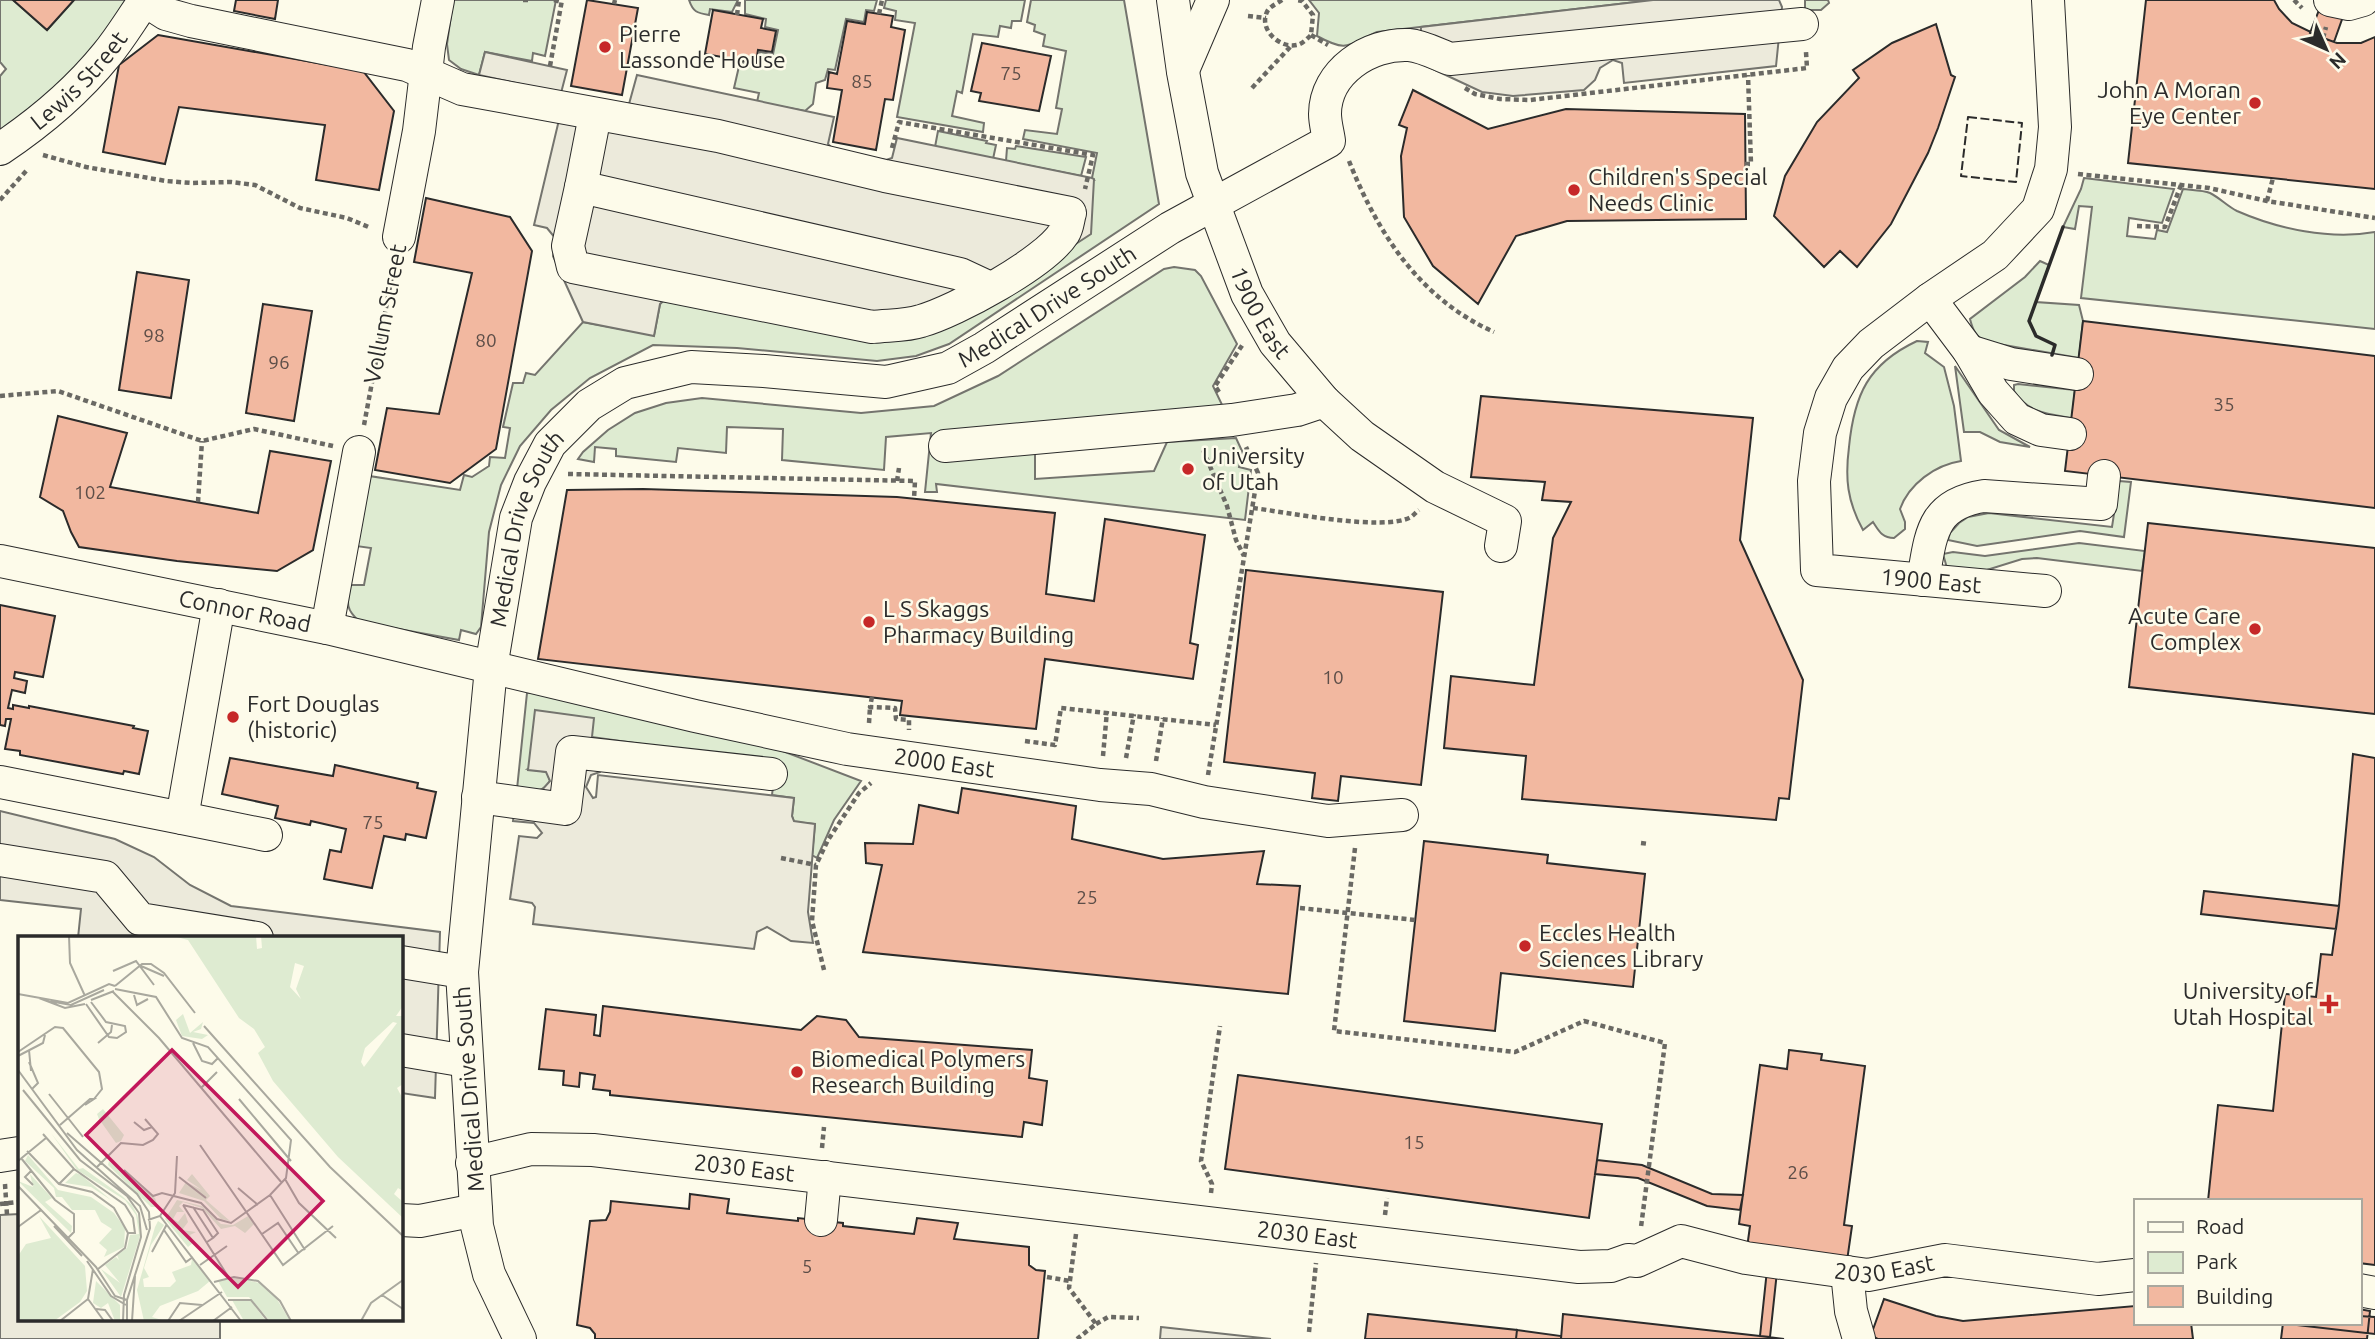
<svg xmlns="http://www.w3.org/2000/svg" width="2375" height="1339" font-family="Ubuntu,sans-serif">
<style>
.green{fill:#deebd1;stroke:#74746e;stroke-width:2}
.parking{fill:#eceadb;stroke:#74746e;stroke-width:2}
.building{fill:#f2b8a0;stroke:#2b2b2b;stroke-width:2}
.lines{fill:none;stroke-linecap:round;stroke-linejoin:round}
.minor-casing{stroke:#2b2b2b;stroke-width:34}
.path{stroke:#6a6964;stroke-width:4.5;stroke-dasharray:5 3.5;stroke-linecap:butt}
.minor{stroke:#fdfbea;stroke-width:32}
.path-bridge{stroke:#6a6964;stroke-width:4.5;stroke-dasharray:5 3.5;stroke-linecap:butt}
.fence{stroke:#2b2b2b;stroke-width:2;stroke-dasharray:9 3.5;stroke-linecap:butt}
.wall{stroke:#2b2b2b;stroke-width:3.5}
.poi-dot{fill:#c62828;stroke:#fdfbea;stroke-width:2.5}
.labels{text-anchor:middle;stroke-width:5;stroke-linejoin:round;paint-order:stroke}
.number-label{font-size:19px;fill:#5d4e48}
.poi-label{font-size:23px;fill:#2b2b2b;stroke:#fdfbea;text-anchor:start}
.street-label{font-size:23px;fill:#2b2b2b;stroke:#fdfbea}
.inset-road{fill:none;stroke:#a9a89e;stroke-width:2}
.view{fill:#c2185b;fill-opacity:0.15;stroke:#c2185b;stroke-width:3.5}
.inset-edge{fill:none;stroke:#2b2b2b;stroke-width:3.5}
</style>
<rect width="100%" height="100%" fill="#fdfbea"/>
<!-- green -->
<path class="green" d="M0,0h13l34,30 27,-30h55l-50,67 -79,68v-59l6,-7 -6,-7z
M453,0h103l-11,56 -12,-3 -1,8 -47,-9 -6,23 -18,-6 -12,-9 -2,-16z
M689,0h49l-6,12 -22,-3 -1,6c-12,-2 -16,-3 -20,-15z
M745,0h132l-3,11 -8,-1 -2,12 -18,-3 -11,51 -7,-1 -3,11 -9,3 -3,21 -8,7 -48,-9 2,-9 -25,-5 6,-26 16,3 4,-13 13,2 5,-24 -13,-3 1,-8 -21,-5z
M886,0h139l-4,21h-9l-1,7 -11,-2 -2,11 -25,-3 -11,59 -5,-2 -5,25 32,7 -1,9 -86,-15 18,-94 -20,-3 1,-9 -12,-3z
M1031,0h93l35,204 -210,140 -33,12 -39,5 -140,-13 -84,-3 -63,33 -39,32 -31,36 -19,39 -12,47 -8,95 -5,7 -15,-4 -2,10 -99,-18c-15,-13 -13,-19 -10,-37h14l7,-37 -15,-2 13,-70 91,14 4,-15 8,2 17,-11 1,-9 15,1 5,-30 -7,-1 10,-44h10l3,-10 9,2 48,-53 71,13 6,-31 3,-3 431,-121 -2,-2 5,-25 -74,-14 2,-9 32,4 5,-25 -6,-1 10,-57 -23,-5 2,-11 -11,-4 1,-6 -8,-3z
M1309,0h344l-276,32c-29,13 -29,21 -60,4l2,-23z
M1805,0h23l1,3 -8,7h-16z
M938,131l49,10 -1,2 10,2 -3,14 -58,-12z
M1016,146l70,11 -5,19 -75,-15 1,-13 8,1z
M2084,178l90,11 -12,34 -33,-5 -2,18 28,3 2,-9 10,2 16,-43c8,1 20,1 27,4 10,5 17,13 27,18 41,18 93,29 138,21v97l-294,-31 11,-91 -13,-1 -4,23 -12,-2 18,-38z
M2040,261l9,4 -13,37 43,3 4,16 -4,37 -92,-16c-11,-5 -14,-11 -17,-23l55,-42z
M1174,267l21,3 6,6 36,68 -24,42 12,25 -190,42v26l119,-8 13,-29 69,-4 6,13 -3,16 12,3 -6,50 -309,-36 1,8h-12l6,-59 -45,4 -2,33 -102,-10 1,-31 -56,-2 -1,26 -48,-5 -2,14 -60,-6v-7l-21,-2 -1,15 -16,-3 5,-7 25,-22 27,-17 31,-10 36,-5 159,15 73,-7 64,-30 166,-107z
M1917,341l11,1 -3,11 19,14 10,39 7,55c-26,4 -52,23 -61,48l5,13v7l-11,9c-12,0 -15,-7 -21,-16l-10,8c-16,-29 -18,-52 -14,-83 5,-52 19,-83 68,-106z
M1955,366l44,64 31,17 -30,-5 -20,-10h-16z
M2018,384l57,6 -3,28c-24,-4 -44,-5 -58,-27v-6z
M2119,481l12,1 -7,55 -44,-6 -103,15 -29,-6 2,-7 9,-10 9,-6 21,-4 123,14z
M2079,543l66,8 -3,20 -105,-13 -15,1 -48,15 -27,-6 -4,-14 10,-2 32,4z
M535,691l245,59 81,31 -27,39 -17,38 -5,-3 3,-31 -21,-2 -2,-6 2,-18 -22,-3 4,-32 -184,-26 -64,32 19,3 3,9c-7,14 -20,9 -33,8l10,-96z"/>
<!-- parking -->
<path class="parking" d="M1653,0h126l3,7 -6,59 -152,17 -2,-20 -9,-3 -13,8 -5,12 -11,10 -71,6 -31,-4 -62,-29 1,-36z
M485,52l82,18 -6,23 -82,-18z
M637,75l197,42 -6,27 7,7 51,9 6,-2 5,-20 195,40 2,1 -3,55 -123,80 -29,14 -276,-27 -3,3 -6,32 -71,-14 -30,-66 3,-17 -9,-11 -13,-3 24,-101 10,-30 61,10z
M535,710l59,8 -2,19 5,5 6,1 -3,29 -9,3 -5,12 7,11 3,-1 2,-22 196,23 -2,18 2,5 21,3 -7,88 5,31 -22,-2 -24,-14 -10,5 -3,17 -221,-25 2,-17 -3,-4 -22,-4 9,-63 18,2 5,-5 -8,-10 -21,-2 4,-32 24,2 9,-10 -4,-9 -18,-2z
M0,811l115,28 39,18 36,28 41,21 209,26 -5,166 -34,-5v-155h-323l3,-29 -81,-9z
M19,1214v106h201v19h-220v-124z
M1161,1327l110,12h-111z"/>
<!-- building -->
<path class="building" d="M13,0h61l-27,30z
M236,0h42l-3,19 -41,-8z
M587,0l51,8 -16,87 -51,-9z
M2146,0h128l5,9 13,14 31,15 14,5h24l14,-6v152l-247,-26z
M2323,0l23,8 -12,34 -24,-9z
M713,10l50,9 -2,9 15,3 -4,21 -14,-2 -2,13 -51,-9z
M867,12l26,4 -2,11 14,3 -12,70 -8,-1 -9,51 -43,-8 9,-52 -15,-2 2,-16 8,2 10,-53 18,3z
M1936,24l15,51 4,2 -17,51 -10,25 -37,71 -34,43 -17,-16 -16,16 -50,-51 11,-40 32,-54 42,-44 -6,-8 39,-27z
M158,35l205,36 31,40 -15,79 -63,-10 9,-55 -146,-18 -14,57 -62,-12 16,-87z
M982,43l69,13 -12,55 -60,-10 2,-8 -10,-2z
M1413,90l75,39 78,-20 179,5 1,105 -179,2 -51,15 -38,68 -45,-38 -29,-49 -3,-61 6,-28 -8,-3z
M426,198l84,19 22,34 -36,198 -46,34 -75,-13 12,-62 52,6 33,-141 -58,-11z
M137,272l52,8 -18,118 -52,-8z
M263,304l49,7 -18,110 -48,-8z
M2083,321l292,35v152l-310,-37z
M1481,396l272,22 -13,122 63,140 -14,119 -10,-1 -3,22 -254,-21 4,-43 -82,-8 7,-72 83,9 19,-147 18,-36 -29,-2 3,-18 -74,-5z
M58,416l69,17 -17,54 148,26 12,-62 61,10 -18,89 -36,21 -100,-10 -98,-14 -8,-15 -8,-21 -23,-14z
M643,489l254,8 158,16 -9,81 48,7 11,-82 100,16 -15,108 8,2 -5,34 -148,-20 -9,70 -136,-14 2,-14 -364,-42 29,-169z
M2148,523l227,25v166l-246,-27z
M1246,570l197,22 -22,193 -80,-9 -3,25 -26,-3 3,-25 -91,-11z
M0,605l55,11 -12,61 -28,-5 -1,6 13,3 -2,12 -13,-3 -4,18 5,1v-4l16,3v-2l105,20 -1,2 15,3 -9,43 -15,-3 -1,3 -103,-19v-4l-15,-2 6,-30h-5l-1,7 -5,-1z
M2353,754l22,4v507l-16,-2v-62h-151l10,-96 55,6 12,-117 31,3 5,-43 11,1 7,-49z
M230,758l103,18 2,-11 83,18 -1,5 19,4 -10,46 -20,-4 -1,6 -21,-4 -12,52 -48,-9 6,-29 11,2 5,-23 -35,-8 -1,4 -35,-7 3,-12 -56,-12z
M962,788l114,18 -4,33 91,20 101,-8 -7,33 43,2 -12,108 -425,-42 19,-87 -16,-2 -1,-20 48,1 6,-39 39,8z
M1424,841l124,14 -1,8 98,11 -12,113 -132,-14 -6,58 -91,-10z
M2204,891l135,15 -3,23 -135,-15z
M603,1006l198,24 16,-14 29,4 13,17 173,13 -3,28 18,3 -5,44 -18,-3 -2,15 -412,-42v-4l-17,-2 2,-14 -15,-2 -1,14 -16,-2 1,-14 -25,-2 7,-60 50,6 -2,20 6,1z
M1789,1050l33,4 -1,6 44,6 -21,159 8,1 -5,35 -100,-13 3,-22 -11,-2 21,-159 27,4z
M1238,1075l364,49 -13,94 -364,-49z
M1597,1160l45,5 70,29 31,1 -3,15 -33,-4 -69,-28 -43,-4z
M690,1194l39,5 -2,14 71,8v-3l45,5v3l71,8 3,-16 41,5 -4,16 75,8v18l7,5 9,1 -7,68h-443v-5l-5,-6 -13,-3 13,-104 16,-1 4,-8 1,-11 78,8z
M1769,1251l10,2 -9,84 -10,-1z
M1884,1299l52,17 27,5 172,-15v17h56l2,16h-315l-7,-4z
M2359,1309l11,2 -3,28h-86l2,-16h76z
M1368,1314l149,16 -1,9h-151z
M1563,1314l197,22 24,3h-223z
M2359,1316l16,1v17l-95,-11h79z
M1517,1330l44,6v3h-45z"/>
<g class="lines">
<!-- minor casing -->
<g class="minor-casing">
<g id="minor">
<path d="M144,0l22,14 25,7 216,44 55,24 256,47 167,40 185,37c-2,6 -2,14 -6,20 -19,30 -108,78 -143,88 -15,5 -33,4 -49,6l-299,-60 -5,-21 13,-59"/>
<path id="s1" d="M1173,0l10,72 19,101 45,121 28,49 49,58 38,35 73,51 70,34 -4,25"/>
<path d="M2330,0l19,4 14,-4"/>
<path d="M1183,70l30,-70"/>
<path d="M595,115l-14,72 379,87 30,14"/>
<path id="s2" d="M0,149c39,-26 77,-58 107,-95 14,-17 25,-36 38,-54"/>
<path d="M399,237l20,-106 10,-84 9,-47"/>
<path d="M1930,299l39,52 24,41 24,27 24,11 29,4"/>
<path d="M1969,351l42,13 66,10"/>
<path d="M945,446l287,-26 65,-10 27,-9"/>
<path id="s3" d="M0,561l327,67 368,88 152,33 253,36 51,4 53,13 124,19 74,-6"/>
<path d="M1923,580c8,-45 8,-76 61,-84l117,8 3,-28"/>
<path d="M2045,591l-228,-21 -3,-89 6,-48 11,-35 17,-30 23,-24 59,-45 65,-44 43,-46 13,-40 4,-42 -7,-127"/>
<path d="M327,628l32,-176"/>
<path d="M0,782l182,36 37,-213"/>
<path d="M478,797l87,12 7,-57 199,22"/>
<path d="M182,818l84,17"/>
<path d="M0,860l105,17 35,42 117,19"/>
<path d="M401,962l61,10"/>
<path d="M401,1050l65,11"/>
<path d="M0,1156l19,-3"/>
<path id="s4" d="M472,1163l59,-14 62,1 986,117 32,-1 17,-6 9,1 44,-20 65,17 122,17 77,-15 153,19 37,-4"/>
<path d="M401,1220l19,1 56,-11"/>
<path d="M821,1220l4,-43"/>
<path d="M1847,1272l4,39 8,28"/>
<path d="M2359,1290l16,3"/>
<path id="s5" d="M520,1339l-31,-65 -12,-48 -15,-254 29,-304 25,-150 14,-36 20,-38 39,-39 36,-22 66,-16 73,4 122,11 62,-14 36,-20 186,-120 159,-87c-1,-8 -4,-18 -4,-27 0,-42 44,-71 84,-69 13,1 28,9 41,14l352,-35"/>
</g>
</g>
<!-- path -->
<path class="path" d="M523,0h8
M554,0l8,2
M1282,0c-4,3 -11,6 -14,10 -11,18 11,39 29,35 5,-1 10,-6 14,-10l2,-20 -11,-14 -6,-1
M2294,0l8,8
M614,4l1,-4
M879,14l3,-14
M737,15l2,-15
M1248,16l18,2
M1311,35l17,10
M2323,38l3,-11
M550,66l12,-66
M1252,88l39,-42
M1465,88l10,6 25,5 30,1 277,-32 -1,-16
M892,148l7,-26 194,33 -8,34
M43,155l43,12 80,14 26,2 39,-1 24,3 45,23 47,10 24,10
M1349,161c29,73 71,138 145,171
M1745,164h6l-3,-89
M2078,174l131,14 58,13 108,17
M0,200l27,-30
M2267,201l6,-23
M2137,226l28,1 16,-42
M1219,392l-4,-6 28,-42
M0,396l58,-5 144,50 52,-12 79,17
M364,425l30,-160
M1203,450l24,56 9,34 8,16
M568,474l347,7 -1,18
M897,481l2,-13
M198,502l4,-61
M1253,508c33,4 131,24 158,9 3,-2 5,-5 8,-7
M872,697l-2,10 25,1 1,11 13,1v10
M869,723l1,-16
M1025,741l30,4 6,-37 155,17
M1103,756l4,-45
M1126,758l8,-44
M1156,761l7,-43
M1208,775l50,-302 -12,-26
M1641,843l8,1
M1355,848l-21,183 181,21 69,-31 81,22 -24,184
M781,858l35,7
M824,970l-12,-49 4,-56 12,-25 31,-47 12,-10
M822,1148l2,-21
M5,1184l2,31
M1211,1193l1,-9 -11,-23 19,-135
M0,1204l19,-2
M1385,1215l2,-17
M1076,1234l-7,54 27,36 -19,15
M1047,1277l23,4
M1096,1324l12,-7 31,1
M1309,1332l7,-69"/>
<!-- minor -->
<use href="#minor" class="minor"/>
<!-- path-bridge -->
<path class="path-bridge" d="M1300,908l115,12"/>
<!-- fence -->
<path class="fence" d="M1968,117l54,6 -6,59 -55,-6z"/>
<!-- wall -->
<path class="wall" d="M2052,355l3,-10 -19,-9 -7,-15 34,-94"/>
</g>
<!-- markers -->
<g class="poi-dot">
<circle cx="605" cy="47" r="7"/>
<circle cx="2255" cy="103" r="7"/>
<circle cx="1574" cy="190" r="7"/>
<circle cx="1188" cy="469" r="7"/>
<circle cx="869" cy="622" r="7"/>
<circle cx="2255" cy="629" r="7"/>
<circle cx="233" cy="717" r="7"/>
<circle cx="1525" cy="946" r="7"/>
<path d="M2325.5 993.5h7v7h7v7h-7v7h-7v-7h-7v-7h7z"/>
<circle cx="797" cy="1072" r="7"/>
</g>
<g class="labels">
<!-- number labels -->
<g class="number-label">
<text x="1011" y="80">75</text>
<text x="862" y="88">85</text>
<text x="154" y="342">98</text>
<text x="486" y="347">80</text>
<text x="279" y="369">96</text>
<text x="2224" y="411">35</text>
<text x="90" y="499">102</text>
<text x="1333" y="684">10</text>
<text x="373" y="829">75</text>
<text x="1087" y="904">25</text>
<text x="1414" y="1149">15</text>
<text x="1798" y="1179">26</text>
<text x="807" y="1273">5</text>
</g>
<!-- poi labels -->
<g class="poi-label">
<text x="619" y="42">Pierre<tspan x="619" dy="26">Lassonde House</tspan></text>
<text x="2241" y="98" text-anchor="end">John A Moran<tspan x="2241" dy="26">Eye Center</tspan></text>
<text x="1588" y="185">Children's Special<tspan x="1588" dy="26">Needs Clinic</tspan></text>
<text x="1202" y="464">University<tspan x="1202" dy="26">of Utah</tspan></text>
<text x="883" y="617">L S Skaggs<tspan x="883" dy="26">Pharmacy Building</tspan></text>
<text x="2241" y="624" text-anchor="end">Acute Care<tspan x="2241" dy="26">Complex</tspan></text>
<text x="247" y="712">Fort Douglas<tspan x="247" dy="26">(historic)</tspan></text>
<text x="1539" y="941">Eccles Health<tspan x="1539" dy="26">Sciences Library</tspan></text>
<text x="2313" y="999" text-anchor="end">University of<tspan x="2313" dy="26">Utah Hospital</tspan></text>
<text x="811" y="1067">Biomedical Polymers<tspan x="811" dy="26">Research Building</tspan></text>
</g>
<!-- street labels -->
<g class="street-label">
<text dy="8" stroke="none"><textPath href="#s2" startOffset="105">Lewis Street</textPath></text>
<text dy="8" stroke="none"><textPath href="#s5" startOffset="1456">Medical Drive South</textPath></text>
<text dy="8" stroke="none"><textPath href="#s1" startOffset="327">1900 East</textPath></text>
<text transform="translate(385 314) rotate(-79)" y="8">Vollum Street</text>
<text dy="8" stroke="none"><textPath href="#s5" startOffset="826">Medical Drive South</textPath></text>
<text transform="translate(1931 581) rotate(5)" y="8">1900 East</text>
<text dy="8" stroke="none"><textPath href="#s3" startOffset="250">Connor Road</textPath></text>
<text dy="8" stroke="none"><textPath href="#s3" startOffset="966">2000 East</textPath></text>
<text transform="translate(469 1089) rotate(-94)" y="8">Medical Drive South</text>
<text dy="8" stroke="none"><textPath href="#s4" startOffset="275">2030 East</textPath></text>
<text dy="8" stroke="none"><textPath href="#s4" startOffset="842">2030 East</textPath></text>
<text dy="8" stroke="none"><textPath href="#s4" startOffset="1430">2030 East</textPath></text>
</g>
</g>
<!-- overview -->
<g transform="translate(18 936)">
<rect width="385" height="385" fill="#fdfbea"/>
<path d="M155,0h83l1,13 5,-1 -1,-12h142v70l-7,10h7v68l-6,4 6,11v92l-5,-3 -4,6 9,8v16l-65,-61 -65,-76 -15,-28 7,-6 -11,-18 -15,-11 -51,-78zM277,27l9,3 -8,23 5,10 -11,-12zM375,86l4,1 -33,44 -3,-5 4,-14zM165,78l7,19 13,-11 -2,7 -8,3 15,3 -6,4 -20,-3 -6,-16zM85,173l21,26 -3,6 -5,2 -17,-24 -2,-5zM33,197l28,36 4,-1 39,28 10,9 5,9 3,12v10l-19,61 -20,-28 19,14 -15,-18 11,-8 3,3 -2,-5 10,-7 3,-13 9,-1 -3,-19 -11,-15 -48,-30zM10,219l30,35 33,7 23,16 11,15 -1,19 -20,10 3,-7 -8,-7 13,-14 -11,-7 -6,-12h-23l-10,-13h-6l-2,-9 -29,-27zM91,225l46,37 3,9h-7l-43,-42zM58,237l5,2 30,25 -20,-13 -26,-4zM12,238l22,24 -7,4 27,24 -1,7 -53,-52 15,6zM174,238l18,22 -4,4 24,21 -9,-2 -17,-18 -25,-8 7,-11 16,8 -15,-10zM159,264l25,6 19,18 12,1 15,-9 6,8 -9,9 -10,-7 -14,3 -19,-21 -19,-6 -4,4 5,6h-7l-4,7 5,3 7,-9 3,9 -6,8 14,2 -6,3 4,7 -6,5 -23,-28zM21,280l46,50 2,25 -7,11 -26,19h-36v-65l8,-12 25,-6zM140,285l6,4 -13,20 -7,23 5,9 -6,2 1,8h26l6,-6 -4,-9 19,-7 1,-6 18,22 -12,10 -38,15 -8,11 13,4h-21l-7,-31 18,-63zM219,342l22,5 16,13 15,25h-20l-21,-24h-22l-9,-16zM78,345l24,24v16h-5l-7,-18 -7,5 -8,-5zM214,364l19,1 15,20h-22z" fill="#deebd1" fill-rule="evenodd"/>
<path class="inset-road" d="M51,0l1,27 15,33M123,30l23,10M95,35l23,-10 18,24M97,50l27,-22h9l13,9 31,40M97,53l41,8 26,41 26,9 83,93 -5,38 -16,17 -39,28 -14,-4 -16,-16 -39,-10 -9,3 -29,-26M95,56l46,46 123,145M0,58l50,9 41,-19 6,2M116,59l3,10 11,-6M21,62l26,10 20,-4M73,64l23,-9M31,65l22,4 33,-15M68,68l23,33 8,1 9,-6 -1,-6 -19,-4 -15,-20M186,90l126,141 73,69M80,107l13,-11 1,-7M175,107l9,18 10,3 6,-6M11,114l2,21M0,116l37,-25 8,1 36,44 3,17 -8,10M0,120l25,-13 2,-8M11,126l9,21 -6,6M0,134l59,80 63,56 7,24M183,152l16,-16M5,154l57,70 47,36 12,17 2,24 -17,58 -1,26M31,158l34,43M221,163l52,62M116,186l10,8 8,-3M42,189l30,-26h4l-9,6M49,197l70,61 12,18 1,16 -23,72v21M25,198l31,35 51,36 8,13 2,15h-7l-3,15 -27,21M182,209l83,120 50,-39M9,215l32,33 33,8 22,16 14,25M3,222l34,42 19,14v18l-6,6M0,225l28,-23M79,231l24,-24 22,2 10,-5 5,-6 -13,-15M14,234l-7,7 8,8M161,241l27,21M267,243l14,24 37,35M41,248l15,-15M0,250l78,81 19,29 12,4M220,252l20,17M252,259l35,55M165,269l46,73M165,269l20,5 15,23 -5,5M175,271l20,31 -6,4M142,280l81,105M130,284l12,-4 15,-23 2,-37M36,290l28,30M0,291l23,-17M146,294l22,32 7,-5M244,298l16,-11 21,31M134,316l15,-28M69,325l24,35 15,9M182,329l27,-19M196,346l20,-5 24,4 22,20 11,20M364,359l21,14M70,363l16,22M210,364h23l17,21M78,373l9,1 8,11M42,385l28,-22 5,-30M114,385l3,-45M150,385l12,-18 22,2M161,385l43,-29M195,385l19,-14M343,385l10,-18 32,-23"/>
<path class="view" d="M154,114l151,151 -85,86 -152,-152z"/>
<rect width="385" height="385" class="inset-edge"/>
</g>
<!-- legend -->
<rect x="2134" y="1199" width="228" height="126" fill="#fdfbea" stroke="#a9a89e" stroke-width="2"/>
<rect x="2148" y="1222" width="35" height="10" fill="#fdfbea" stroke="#a9a89e" stroke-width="2"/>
<text x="2196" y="1234" font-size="21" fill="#2b2b2b">Road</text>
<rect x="2148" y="1252" width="35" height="21" fill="#deebd1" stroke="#a9a89e" stroke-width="2"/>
<text x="2196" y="1269" font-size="21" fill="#2b2b2b">Park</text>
<rect x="2148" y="1286" width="35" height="21" fill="#f2b8a0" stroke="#a9a89e" stroke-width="2"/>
<text x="2196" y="1304" font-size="21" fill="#2b2b2b">Building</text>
<!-- north arrow -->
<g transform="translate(2326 49) rotate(135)" stroke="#fdfbea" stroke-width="5" paint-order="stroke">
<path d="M0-5L12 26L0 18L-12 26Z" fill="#2b2b2b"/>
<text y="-10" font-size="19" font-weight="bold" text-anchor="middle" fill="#2b2b2b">N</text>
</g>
</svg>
